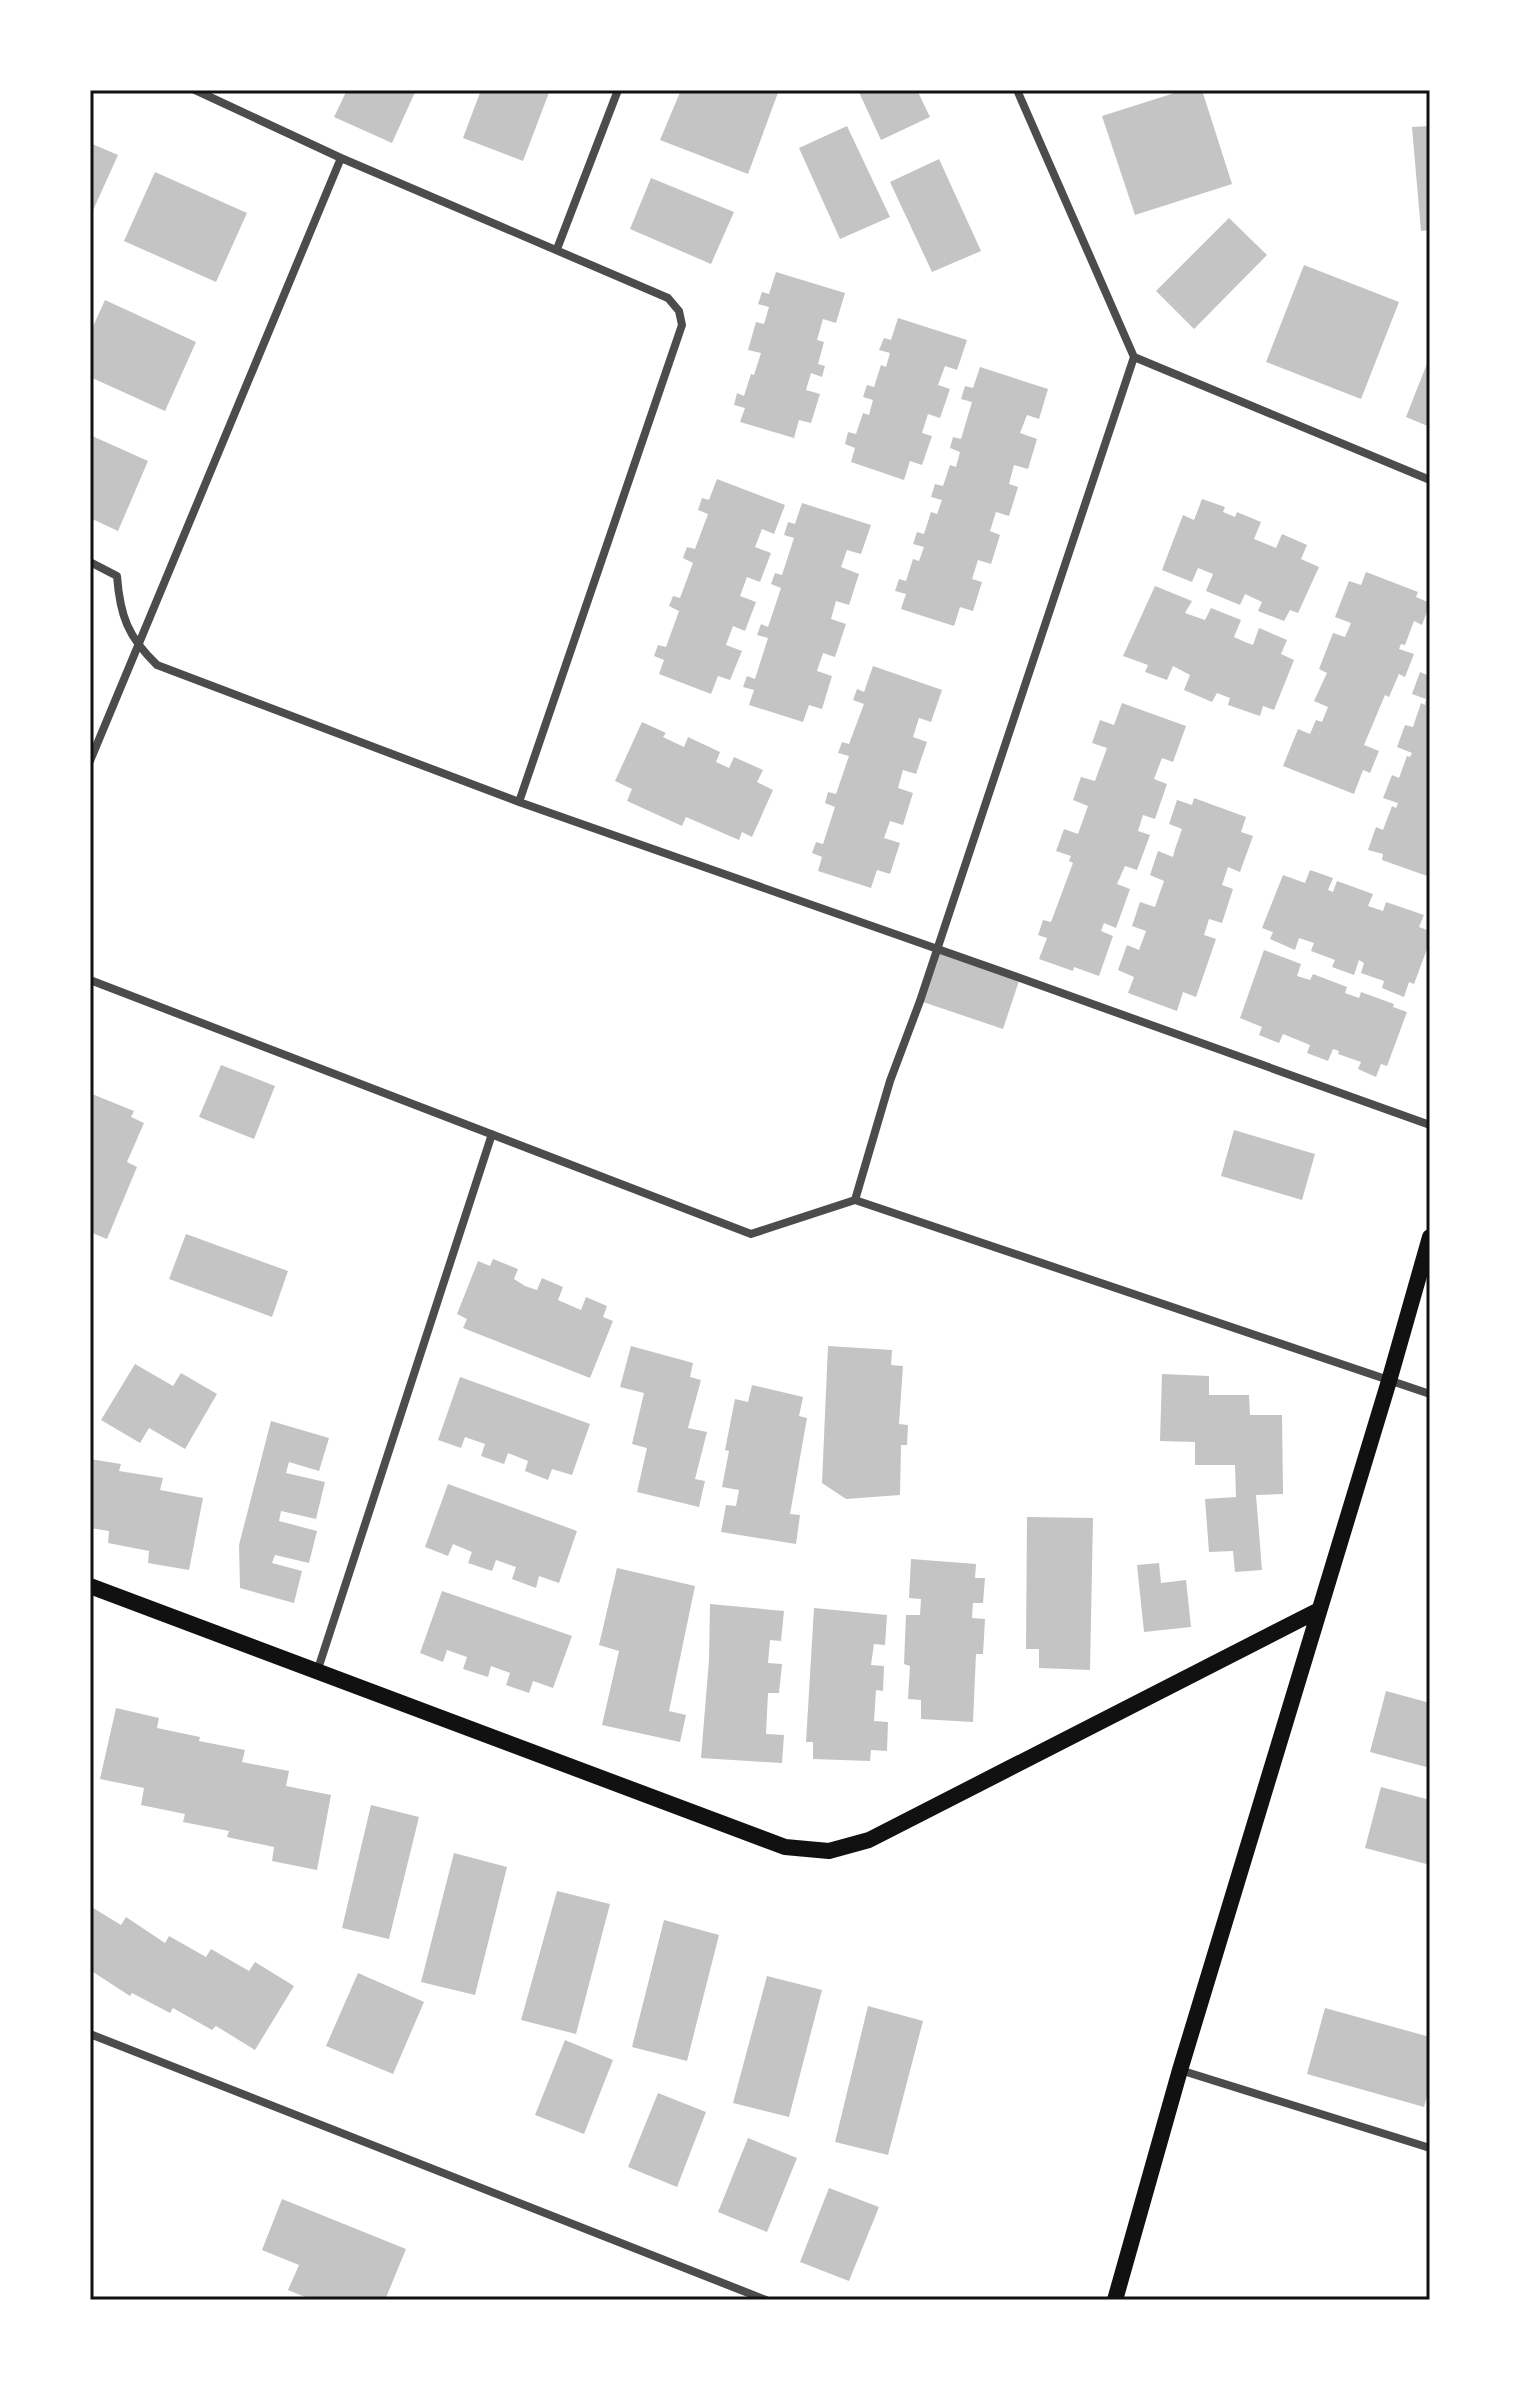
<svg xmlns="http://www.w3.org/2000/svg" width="1520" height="2390" font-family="'Source Sans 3',sans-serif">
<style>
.building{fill:#c4c4c4}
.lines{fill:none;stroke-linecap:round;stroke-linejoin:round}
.minor{stroke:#4c4c4c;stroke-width:8}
.secondary{stroke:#111;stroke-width:16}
.neatline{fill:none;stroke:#111;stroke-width:3}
</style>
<rect width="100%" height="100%" fill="#fff"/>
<!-- building -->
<path class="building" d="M347,90h69l-24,53 -58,-26z
M481,90h69l-27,71 -60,-23z
M681,90h98l-31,84 -88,-34z
M858,90h59l13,27 -49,23z
M1184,90h18l30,94 -97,31 -33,-99z
M847,126l43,91 -50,22 -41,-91z
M1430,126v104l-9,1 -9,-104z
M90,143l28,12 -28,62z
M939,159l42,92 -49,21 -42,-90z
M155,172l92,41 -31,69 -92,-41z
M651,178l83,34 -23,52 -81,-35z
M1229,218l38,37 -73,74 -38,-38z
M1304,265l95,37 -38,97 -95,-37z
M776,272l69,21 -9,30 -13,-4 -6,21 7,2 -6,22 7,2 -3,11 -11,-4 -5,17 14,4 -9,29 -12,-3 -5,18 -54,-16 5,-14 -11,-3 3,-12 7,3 7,-22 3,1 7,-22 -13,-3 8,-28 8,2 5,-17 -11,-3 4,-12 7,2z
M105,300l91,42 -31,69 -75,-34v-44z
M898,318l69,22 -10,30 -12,-4 -7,19 12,4 -10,29 -12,-4 -6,19 10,3 -10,29 -12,-4 -6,19 -53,-18 4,-14 -10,-4 3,-12 8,2 7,-21 6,2 4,-15 -10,-3 4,-12 7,2 7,-22 5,2 4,-14 -11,-3 5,-12 7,2z
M1430,356v71l-24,-10z
M980,367l68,22 -9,30 -12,-4 -7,18 17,6 -9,30 -14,-4 -5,19 9,3 -9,29 -13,-4 -6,19 10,4 -9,29 -13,-4 -6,19 10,3 -9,29 -13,-4 -6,19 -53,-17 5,-15 -11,-3 4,-12 7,2 7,-22 6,2 5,-14 -11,-3 4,-12 7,2 7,-22 6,2 5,-14 -11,-3 4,-13 8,2 7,-21 6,2 4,-15 -10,-4 3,-11 8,2 11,-37 -11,-3 4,-13 8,2z
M90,435l58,26 -30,70 -28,-13z
M717,479l68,26 -11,29 -12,-5 -7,18 16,6 -11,29 -13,-5 -7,19 16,6 -11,29 -12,-5 -7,19 16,6 -12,29 -12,-4 -7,18 -52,-20 5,-14 -10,-4 4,-11 8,2 13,-36 -10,-5 4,-10 7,2 13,-35 -10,-5 4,-11 8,2 13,-35 -10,-4 4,-12 7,2z
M1202,499l23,8 -2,5 12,5 2,-5 24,10 -7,17 22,9 6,-14 25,11 -6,14 18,8 -21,46 -8,-3 -6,11 -26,-10 4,-9 -17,-8 -5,11 -34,-14 7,-17 -15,-6 -6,14 -30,-12 21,-55 11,5z
M802,503l69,22 -10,29 -14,-4 -6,17 18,7 -10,31 -13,-4 -5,18 15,5 -11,33 -12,-4 -6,18 15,5 -10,33 -13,-4 -6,17 -54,-17 5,-15 -11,-3 4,-11 8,3 13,-41 -11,-3 4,-11 7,3 13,-39 -10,-4 4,-11 7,2 12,-37 -10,-3 4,-13 7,2z
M1366,572l52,20 -2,5 14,6 -8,22 -8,-4 -9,24 -4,-1 -2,5 15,5 -9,23 -6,-3 -10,23 -4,-2 -21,50 15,6 -9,22 -7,-3 -9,24 -71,-28 15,-37 12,5 6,-14 6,2 6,-15 -14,-6 13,-28 -8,-4 14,-36 12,4 6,-14 -16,-6 14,-36 12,4z
M1155,586l37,15 -7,12 20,7 6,-12 30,12 -7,17 11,5 8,3 6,-17 28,12 -6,14 13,6 -20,50 -11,-4 -3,10 -32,-11 2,-7 -13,-5 -5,9 -28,-12 6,-15 -17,-9 -6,14 -22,-8 3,-7 -25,-9z
M873,666l69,24 -11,32 -12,-4 -6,19 14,5 -11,32 -13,-4 -5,18 15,5 -10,32 -13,-4 -6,17 16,5 -10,31 -13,-4 -6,18 -53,-17 4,-14 -10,-4 4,-11 7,2 12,-37 -10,-4 3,-11 8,2 13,-38 -11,-3 4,-11 7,2 15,-40 -11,-4 4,-11 7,3z
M1430,668v209l-48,-17 1,-6 -15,-4 8,-23 7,3 9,-24 4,2 2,-5 -15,-5 9,-23 7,3 8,-22 3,1 2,-4 -15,-6 8,-22 8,2 8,-24 4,2 1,-6 -14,-5 8,-22 7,3z
M1122,703l64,23 -13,36 -11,-4 -8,21 13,5 -12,35 -12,-4 -5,16 12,4 -13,35 -12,-4 -8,18 13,5 -14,39 -12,-5 -3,8 12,5 -14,40 -25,-9 -1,4 -34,-12 8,-21 -9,-3 5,-15 8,2 22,-59 -4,-2 2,-5 -15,-5 8,-22 14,5 10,-28 -15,-6 8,-23 14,4 12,-33 -15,-5 8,-23 14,5z
M642,722l24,11 -3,4 21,10 4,-10 32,15 -4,10 13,6 5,-11 29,13 -6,12 16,8 -21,47 -10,-5 -3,8 -53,-23 -4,9 -55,-25 5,-12 -17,-8z
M1194,798l52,19 -5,15 12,4 -13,36 -12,-5 -6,18 11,4 -11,34 -13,-4 -5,16 12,4 -20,58 -13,-5 -6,19 -49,-18 6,-16 -16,-7 9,-25 12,5 7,-19 -14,-5 8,-24 15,5 2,-6 7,-20 -14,-6 8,-24 15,6 2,-8 7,-20 -13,-5 8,-24 15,5z
M1310,870l23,8 -5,12 5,2 4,-11 36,13 -5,12 15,5 3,-9 38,13 -5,12 11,4v10l-16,43 -5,-2 -5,15 -22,-9 2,-7 -23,-8 3,-10 -5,-3 -5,15 -22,-8 3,-7 -24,-9 3,-8 -15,-5 -4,12 -25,-11 3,-7 -11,-4 21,-53 22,8z
M936,950l84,28 -17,51 -83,-28z
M1264,950l37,14 -4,12 13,4 3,-6 34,13 -2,6 14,5 2,-6 33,12 -1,3 14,5 -20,54 -6,-2 -5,13 -18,-8 3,-7 -23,-8 1,-3 -6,-2 -5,12 -21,-8 3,-8 -27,-11 -4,9 -20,-8 3,-8 -22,-9z
M221,1065l54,21 -21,53 -55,-22z
M92,1094l42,17 -3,6 13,6 -17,39 10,5 -30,72 -17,-7z
M1234,1130l81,24 -13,46 -81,-24z
M186,1234l102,37 -16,46 -103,-38z
M493,1259l25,10 -4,10 11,7 12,4 5,-12 21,9 -5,13 23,10 5,-13 21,9 -4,11 10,4 -23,57 -127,-50 4,-9 -10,-5 21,-53 12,5z
M631,1346l62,17 -3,14 11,3 -13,48 19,4 -12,47 10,2 -6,26 -62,-15 10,-44 -15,-4 12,-51 -24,-6z
M828,1346l64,4 -1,15 12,1 -4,58 9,1 -1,20h-6l-1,50 -54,4 -24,-16z
M135,1364l38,22 8,-13 36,21 -32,55 -36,-21 -9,15 -39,-23z
M1162,1374l47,2v19h40l1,20h32l1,79 -27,1 6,75 -27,2 -2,-21 -24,1 -4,-53 31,-2 -1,-32h-40v-23l-35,-1z
M460,1377l130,47 -18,51 -20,-6 -4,11 -23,-9 3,-10 -20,-8 -4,11 -23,-8 4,-12 -20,-7 -4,11 -23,-8z
M752,1385l51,12 -4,19 8,2 -17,96 10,1 -4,29 -75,-12 5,-27 10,1 3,-16 -17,-3 7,-36 -4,-1 10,-51 13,3z
M271,1421l58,17 -10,33 -30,-9 -3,11 39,9 -9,37 -35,-8 -2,10 38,10 -8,32 -34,-8 -3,8 30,8 -8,32 -54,-15 -1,-43z
M90,1459l31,5 -2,7 44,7 -3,12 43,8 -14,72 -41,-7 1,-12 -41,-8 1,-12 -19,-3z
M448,1484l129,47 -18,52 -20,-7 -3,12 -24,-9 4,-12 -20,-7 -4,11 -24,-8 4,-11 -19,-8 -5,12 -23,-9z
M1027,1517l66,1 -3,152 -51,-2v-19h-13z
M911,1559l65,5 -1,14h10l-2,25h-10l-1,15 13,1 -2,35h-7l-3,68 -52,-3v-19l-13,-1 2,-33 -6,-2 2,-49h14l1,-16 -12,-1z
M1159,1563l2,20 25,-3 5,47 -47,5 -7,-67z
M617,1568l78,18 -26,125 17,4 -6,27 -78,-17 17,-74 -20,-6z
M442,1591l130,45 -19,52 -20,-7 -4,12 -23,-8 4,-12 -19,-7 -3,11 -25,-8 4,-12 -20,-7 -4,12 -23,-9z
M710,1604l74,7 -3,30 -11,-1 -2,23 14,1 -3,29h-11l-2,41 18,1 -2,28 -81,-5 8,-98z
M814,1608l73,7 -2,30 -11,-1 -3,21 13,1 -1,25 -7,-1 -2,31 14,1 -1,29 -16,-1 -1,11 -57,-2v-17h-7z
M1386,1691l44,12v65l-60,-16z
M116,1708l43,10 -2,10 43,9 -1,4 46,9 -3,12 47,9 -3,15 45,9 -14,75 -45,-9 2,-14 -47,-10 2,-6 -46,-9 2,-8 -44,-9 3,-17 -44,-9z
M1381,1787l49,13v65l-65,-17z
M371,1805l48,12 -30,122 -47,-11z
M454,1853l53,14 -32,128 -54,-13z
M557,1891l53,13 -34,130 -55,-14z
M90,1906l31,19 5,-8 39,26 4,-7 37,21 5,-8 38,22 6,-9 39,24 -39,64 -39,-24 -4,4 -39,-22 -3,5 -38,-20 -2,3 -40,-26z
M664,1920l55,15 -32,126 -55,-14z
M358,1973l66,29 -31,72 -67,-28z
M767,1976l55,14 -33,127 -56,-14z
M868,2006l55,15 -35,134 -53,-13z
M1325,2008l105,29v49l-6,21 -117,-33z
M565,2040l48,20 -29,74 -49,-19z
M658,2093l48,19 -29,75 -49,-20z
M748,2138l49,20 -30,74 -49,-20z
M829,2188l50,19 -30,74 -49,-19z
M282,2199l124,50 -21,51h-73l-24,-10 11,-25 -37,-15z"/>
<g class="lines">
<!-- minor -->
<path class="minor" d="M195,90l146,68 327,140 11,13 3,14 -163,477
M557,249l61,-159
M1134,357l296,123
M90,562l27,14c3,40 11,61 40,89l362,137 501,176 410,147
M90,761l251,-603
M90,980l661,254 104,-34 575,194
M855,1200l35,-119 30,-80 214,-644 -117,-267
M317,1672l175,-538
M90,2034l676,266
M1180,2070l250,78"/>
<!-- secondary -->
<path class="secondary" d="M90,1586l695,261 44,4 40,-11 450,-230
M1115,2300l65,-230 209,-689 41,-144"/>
</g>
<!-- border -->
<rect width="1520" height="2390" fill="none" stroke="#ffffff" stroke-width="184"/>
<rect x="92" y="92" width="1336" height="2206" class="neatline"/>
</svg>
